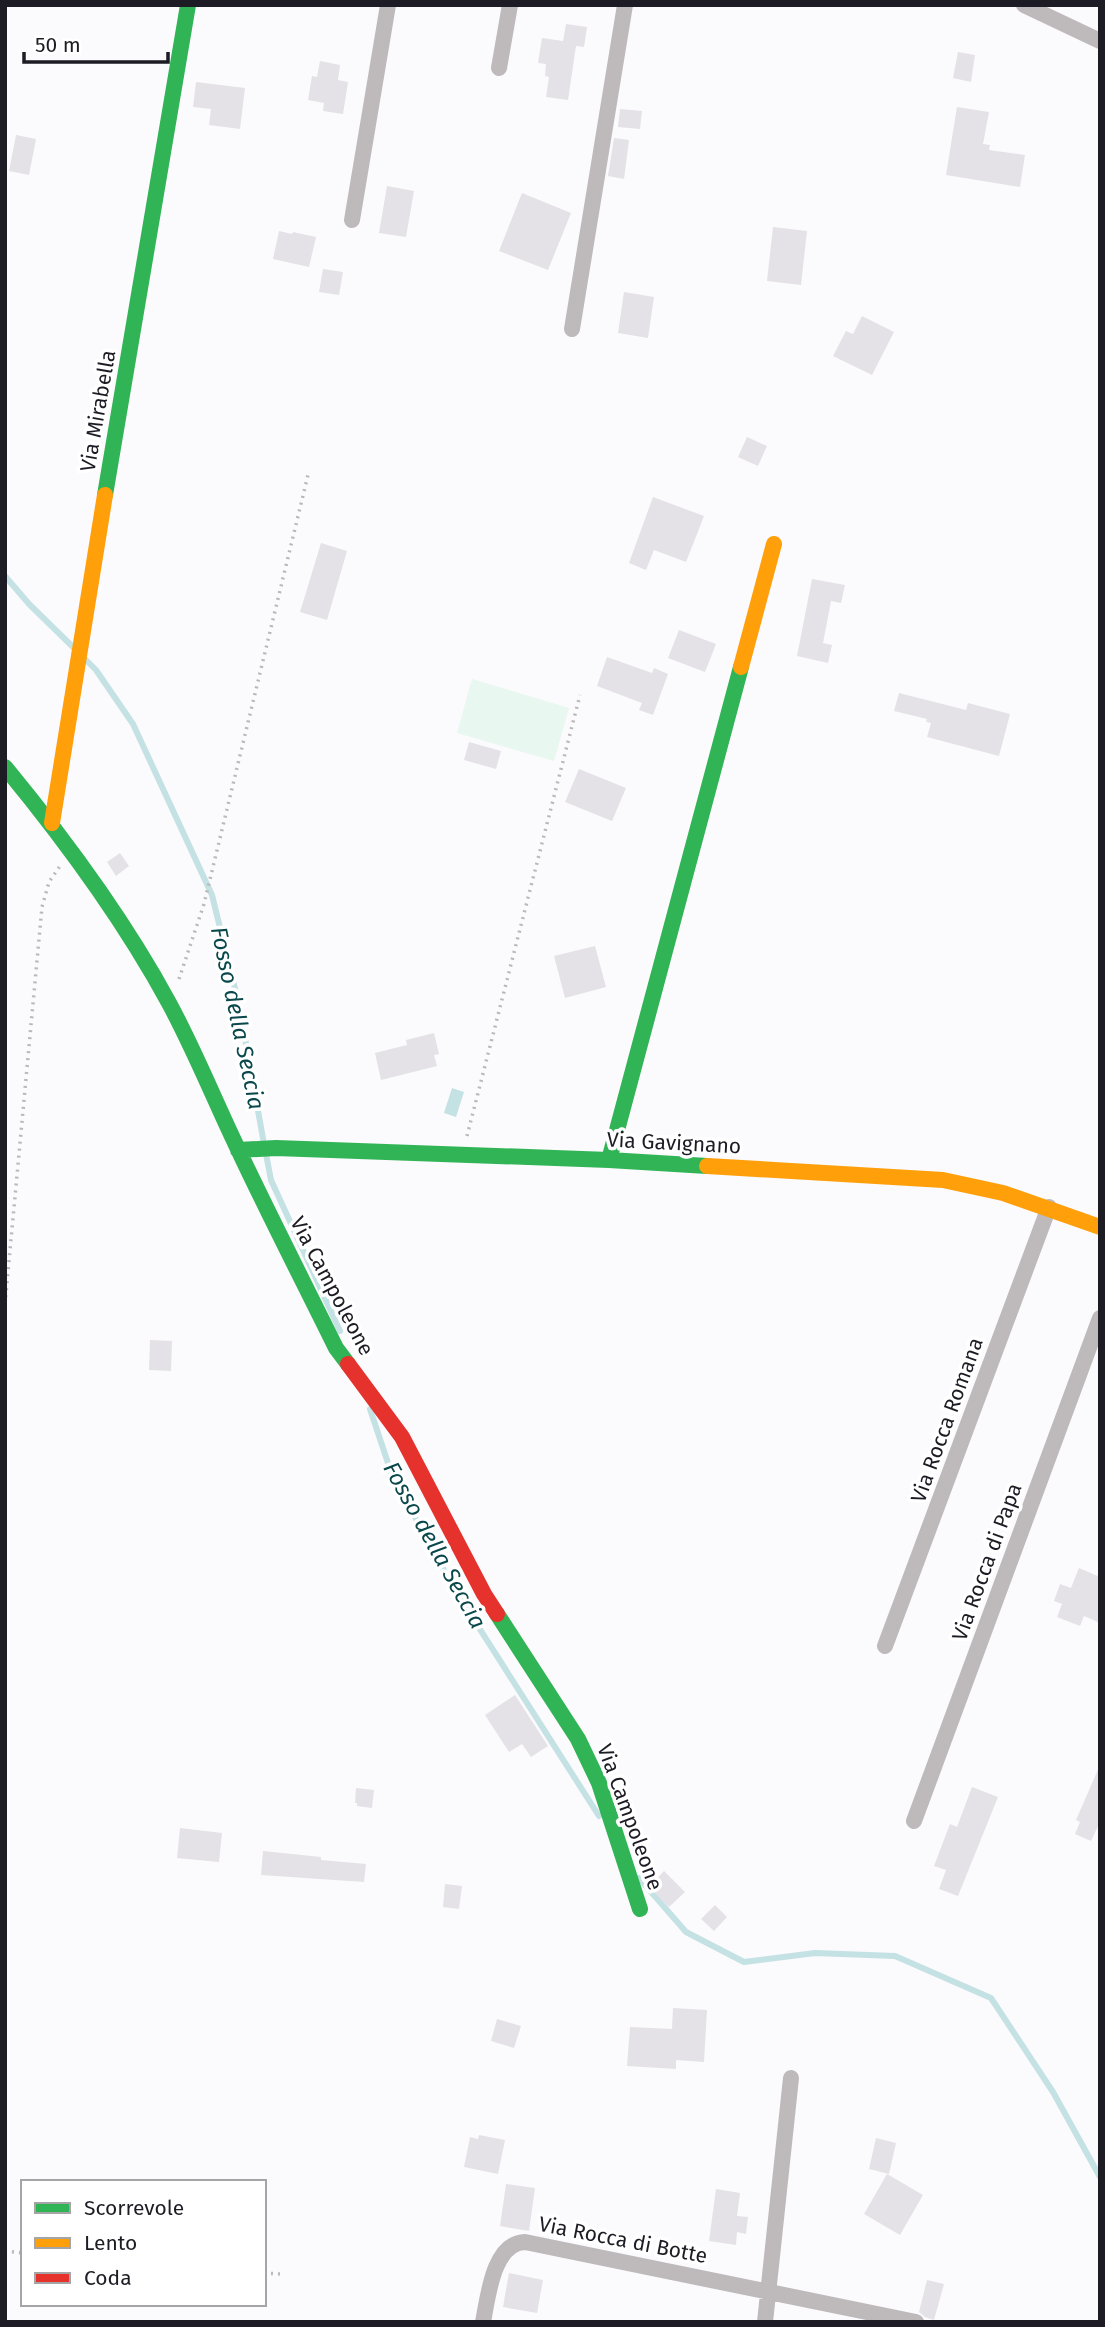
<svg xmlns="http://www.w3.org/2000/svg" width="1105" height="2327" font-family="'Fira Sans',sans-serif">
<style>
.green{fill:#e8f7ef}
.water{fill:#c4e1e3}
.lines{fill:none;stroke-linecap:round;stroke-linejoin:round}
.stream{stroke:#c4e1e3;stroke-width:6}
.building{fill:#e5e2e7}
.path{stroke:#bab8b8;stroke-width:3.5;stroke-dasharray:2 5;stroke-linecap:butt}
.street{stroke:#bebabb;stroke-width:16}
.fast{stroke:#30b455;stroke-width:16}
.slow{stroke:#ff9f0a;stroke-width:16}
.jam{stroke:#e5322d;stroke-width:16}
.labels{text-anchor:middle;stroke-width:7;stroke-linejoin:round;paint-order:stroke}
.street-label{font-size:21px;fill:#1d1b23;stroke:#fff}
.water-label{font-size:23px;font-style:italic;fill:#0a484b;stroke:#fff}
</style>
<rect width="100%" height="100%" fill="#fbfafd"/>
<!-- green -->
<path class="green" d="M472,679l97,29 -15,53 -97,-28z"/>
<!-- water -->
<path class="water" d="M452,1088l12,4 -8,25 -12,-4z"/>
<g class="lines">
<!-- stream -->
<path class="stream" d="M5,576l24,28 45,44
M84,658l12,12 37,54 79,171 27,110 25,139
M266,1154l5,26 69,151
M370,1409l22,66 61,112 146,229
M639,1878l47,54 58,30 71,-9 80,3 96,42 62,94 47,85"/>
</g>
<!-- building -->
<path class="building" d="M566,24l21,3 -3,20 -8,-1 -8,54 -22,-3 3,-20 -4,-1 1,-12 -8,-1 4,-25 21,3z
M958,52l17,3 -4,27 -18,-4z
M320,61l20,4 -2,15 10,2 -5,32 -20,-3 1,-8 -16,-3 4,-24 5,1z
M196,82l49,6 -5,41 -31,-4 2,-16 -18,-2z
M957,107l32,5 -6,32 7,1 -1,5 36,5 -5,32 -74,-12z
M620,109l22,2 -2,18 -22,-2z
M16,135l20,4 -7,36 -20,-4z
M614,138l15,2 -5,39 -16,-3z
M387,186l27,5 -8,46 -27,-4z
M522,193l49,20 -23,57 -49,-19z
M773,227l34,4 -6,54 -34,-4z
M279,231l13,3 1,-2 23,5 -7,30 -36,-8z
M323,269l20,3 -4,23 -20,-3z
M624,292l30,5 -6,41 -30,-5z
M862,316l32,16 -22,43 -39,-19 13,-25 7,3z
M747,437l20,9 -9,20 -20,-9z
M653,497l51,19 -18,46 -32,-12 -8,20 -17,-7z
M321,543l26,8 -20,69 -27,-8z
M812,579l33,6 -4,18 -10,-2 -8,42 9,2 -4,18 -31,-7z
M679,630l37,14 -11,28 -37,-14z
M607,657l45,16 2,-5 14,6 -15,41 -14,-5 3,-7 -45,-17z
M899,693l67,17 2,-7 42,11 -11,42 -72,-19 4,-14 -5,-1 1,-3 -33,-8z
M469,742l32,9 -5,18 -32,-9z
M579,769l47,19 -14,33 -47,-19z
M120,853l9,13 -13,10 -9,-14z
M595,946l11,41 -41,11 -11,-42z
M434,1033l5,21 -5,1 3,11 -56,14 -6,-27 32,-8 -1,-5z
M150,1340l22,1 -1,30 -22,-1z
M1079,1568l21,9v46l-16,-7 -4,10 -23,-9 5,-13 -8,-3 6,-17 11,4z
M515,1695l33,51 -17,11 -9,-13 -13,8 -24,-37z
M1100,1765v57l-9,19 -16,-7 5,-12 -4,-2z
M972,1787l26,10 -40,99 -19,-7 7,-19 -12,-4 16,-42 7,3z
M356,1788l18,2 -2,18 -15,-2v-3h-2z
M180,1828l42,5 -3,29 -42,-4z
M263,1851l58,6v3l45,4 -2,18 -103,-7z
M664,1871l21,21 -16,15 -20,-20z
M445,1884l17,2 -3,23 -16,-2z
M715,1905l12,12 -13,14 -13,-12z
M673,2008l34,2 -3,52 -28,-2v9l-49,-3 3,-39 42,2z
M497,2019l24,7 -7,22 -23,-7z
M479,2135l26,5 -7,34 -34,-7 6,-30 8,2z
M876,2138l20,5 -7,31 -20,-5z
M887,2174l36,21 -23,40 -36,-21z
M506,2184l29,4 -6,43 -29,-5z
M716,2189l24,4 -3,23 11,1 -2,17 -9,-2 -1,13 -27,-4z
M509,2273l34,7 -6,33 -34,-6z
M927,2280l17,4 -10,36 -9,-3 -6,-5z"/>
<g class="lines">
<!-- path -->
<path class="path" d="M179,979l25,-75 104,-429
M467,1136l113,-441
M5,1304l37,-397 7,-25 11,-16
M5,2251l18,2
M264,2273l16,1"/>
<!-- street -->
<path class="street" d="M1024,5l76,36
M499,68l11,-63
M352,220l36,-215
M572,329l53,-324
M885,1646l164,-439
M914,1821l186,-503
M483,2322c5,-25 10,-79 42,-80l391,80
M765,2322l26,-244"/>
<!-- fast -->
<path class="fast" d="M105,495l83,-490
M5,767c61,74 118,151 164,236 25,46 45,96 68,144 32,68 66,134 99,201l12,16
M238,1150l38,-2 333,12 98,6
M609,1160l132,-493
M497,1614l81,125 21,44 41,126"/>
<!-- slow -->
<path class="slow" d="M741,667l33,-123
M52,823l53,-328
M707,1166l236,14 60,13 97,34"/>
<!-- jam -->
<path class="jam" d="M348,1364l54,73 82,157 13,20"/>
</g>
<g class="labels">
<!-- street labels -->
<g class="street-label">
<text transform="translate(98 411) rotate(-80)" y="7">Via Mirabella</text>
<text transform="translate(674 1143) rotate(3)" y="7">Via Gavignano</text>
<text transform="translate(332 1286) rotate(62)" y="7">Via Campoleone</text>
<text transform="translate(947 1420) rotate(-70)" y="7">Via Rocca Romana</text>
<text transform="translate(987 1562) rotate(-70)" y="7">Via Rocca di Papa</text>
<text transform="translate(630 1817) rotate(70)" y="7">Via Campoleone</text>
<text transform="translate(623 2240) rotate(11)" y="7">Via Rocca di Botte</text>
</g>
<!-- water labels -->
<g class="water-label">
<text transform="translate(238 1018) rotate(78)" y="8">Fosso della Seccia</text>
<text transform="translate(435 1545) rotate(61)" y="8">Fosso della Seccia</text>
</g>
</g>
<!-- border -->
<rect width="1105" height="2327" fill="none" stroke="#1d1b23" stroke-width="14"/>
<!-- legend -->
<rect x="21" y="2180" width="245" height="126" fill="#ffffff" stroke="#a5a4a7" stroke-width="2"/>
<rect x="35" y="2203" width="35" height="10" fill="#30b455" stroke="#a5a4a7" stroke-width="2"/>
<text x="84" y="2215" font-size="21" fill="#1d1b23">Scorrevole</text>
<rect x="35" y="2238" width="35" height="10" fill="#ff9f0a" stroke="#a5a4a7" stroke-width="2"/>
<text x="84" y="2250" font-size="21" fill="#1d1b23">Lento</text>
<rect x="35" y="2273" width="35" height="10" fill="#e5322d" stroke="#a5a4a7" stroke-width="2"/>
<text x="84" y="2285" font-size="21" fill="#1d1b23">Coda</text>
<!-- scale -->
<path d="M24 52v10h144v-10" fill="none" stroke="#1d1b23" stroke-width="3.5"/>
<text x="35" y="52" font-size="21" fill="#1d1b23" stroke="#ffffff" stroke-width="5" paint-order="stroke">50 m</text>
</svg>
